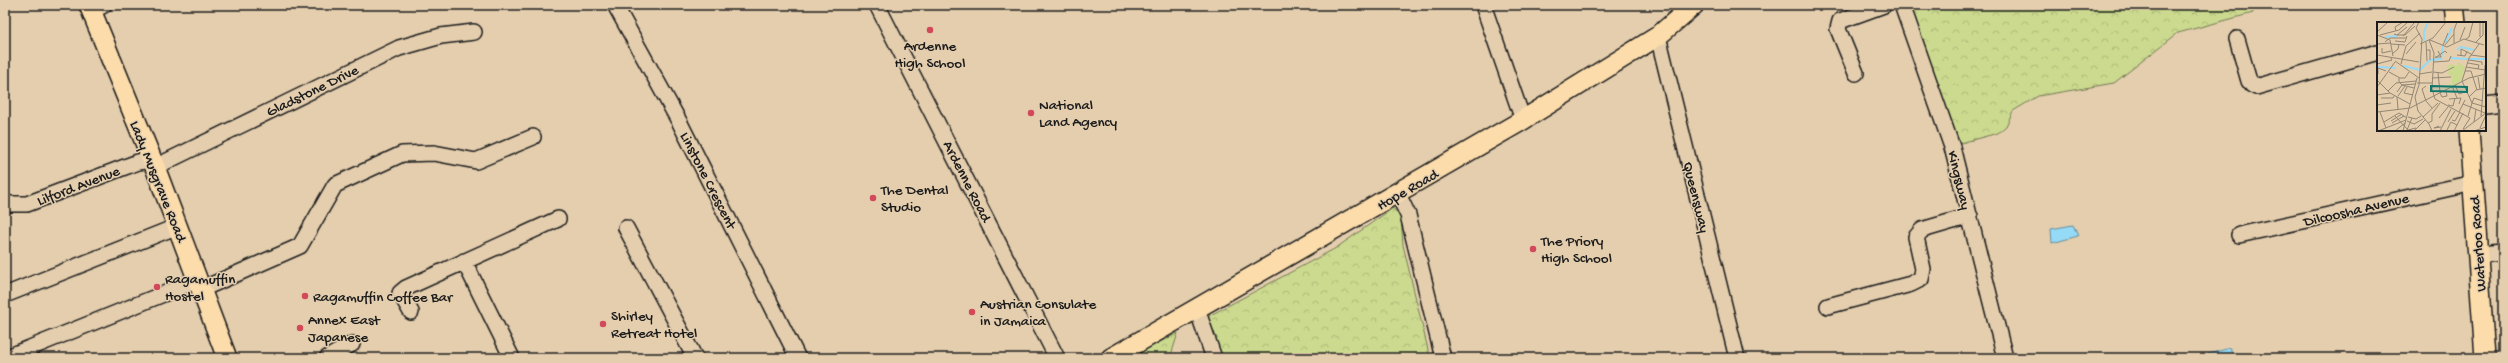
<svg xmlns="http://www.w3.org/2000/svg" width="2508" height="363" font-family="'Gochi Hand',sans-serif">
<style>
.park{fill:url(#park-crowns);stroke:#747b55}
.water{fill:#95daf7;stroke:#658e9f}
.lines{fill:none;stroke-linecap:round;stroke-linejoin:round}
.minor-casing{stroke:#1c1c1c;stroke-width:18}
.major-casing{stroke:#1c1c1c;stroke-width:22}
.minor{stroke:#e4ceae;stroke-width:15}
.major{stroke:#fcdcab;stroke-width:19}
.poi-dot{fill:#d1495b;stroke:#e4ceae;stroke-width:1.5}
.labels{text-anchor:middle;stroke-width:3;stroke-linejoin:round;paint-order:stroke}
.poi-label{font-size:15px;fill:#1c1c1c;stroke:#e4ceae;text-anchor:start}
.street-label{font-size:15px;fill:#1c1c1c;stroke:#e4ceae}
.inset-river{fill:none;stroke:#95daf7;stroke-width:2}
.inset-road{fill:none;stroke:#948774;stroke-width:1}
.view{fill:#0f766e;fill-opacity:0.15;stroke:#0f766e;stroke-width:2}
.inset-edge{fill:none;stroke:#1c1c1c;stroke-width:2}
</style>
<defs>
<pattern id="park-crowns" width="20" height="18" patternUnits="userSpaceOnUse"><rect width="20" height="18" fill="#cbda8e"/><path d="M2 6a3 3 0 1 1 6 0M12 15a3 3 0 1 1 6 0" fill="none" stroke="#aeba7a"/></pattern>
</defs>
<rect width="100%" height="100%" fill="#e4ceae"/>
<filter id="ink" filterUnits="userSpaceOnUse"><feTurbulence type="fractalNoise" baseFrequency=".025" numOctaves="2"/><feDisplacementMap in="SourceGraphic" scale="8" xChannelSelector="R" yChannelSelector="G"/><feConvolveMatrix kernelMatrix="1 2 1 2 8 2 1 2 1" color-interpolation-filters="sRGB"/></filter>
<g filter="url(#ink)">
<!-- park -->
<path class="park" d="M1910,5h341l2,8 -75,20 -64,50 -76,13 -25,15 -7,15 -8,7 -41,11z
M1393,208l8,10 2,27 27,113h-214l-11,-40 131,-70z
M1178,333l-6,19 -7,6h-38z"/>
<!-- water -->
<path class="water" d="M2073,225l5,11 -26,7 -1,-14z
M2230,348l3,10h-24l-1,-4z"/>
<g class="lines">
<!-- minor casing -->
<g class="minor-casing">
<path id="minor" d="M615,5l65,118 118,235
M877,5l180,353
M1483,5l40,115
M1902,5l50,142 53,211
M92,11l12,-6
M1658,36l79,322
M2237,39l12,42 3,4 4,2 122,-35
M1856,73l-18,-44 2,-8 44,-16
M2485,105l18,-2
M155,167l244,-119 42,-12 33,-4
M1398,194l10,21 35,143
M5,202l5,2h17l111,-42 13,-2
M626,228l69,130
M2239,235l234,-52
M2478,255l25,-2
M464,261l48,97
M202,289l98,-43 35,-61 67,-31 32,-1 42,8 57,-24
M5,295l173,-69
M1828,306l83,-22 10,-5 2,-10 -7,-32 6,-7 48,-14
M1197,309l17,49
M411,312l-11,-19 6,-5 152,-69
M5,358l193,-78
M327,358l25,-14"/>
</g>
<!-- major casing -->
<g class="major-casing">
<path id="major" d="M89,5l66,162 72,191
M2454,5l2,18
M2469,130l16,228
M1111,358l412,-238 135,-84 36,-31"/>
</g>
<!-- minor -->
<use href="#minor" class="minor"/>
<!-- major -->
<use href="#major" class="major"/>
</g>
</g>
<!-- markers -->
<g class="poi-dot">
<circle cx="930" cy="30" r="4"/>
<circle cx="1031" cy="113" r="4"/>
<circle cx="873" cy="198" r="4"/>
<circle cx="1533" cy="249" r="4"/>
<circle cx="157" cy="287" r="4"/>
<circle cx="305" cy="296" r="4"/>
<circle cx="972" cy="312" r="4"/>
<circle cx="603" cy="324" r="4"/>
<circle cx="300" cy="328" r="4"/>
</g>
<g class="labels">
<!-- poi labels -->
<g class="poi-label">
<text x="930" y="50" text-anchor="middle">Ardenne<tspan x="930" dy="17">High School</tspan></text>
<text x="1039" y="109">National<tspan x="1039" dy="17">Land Agency</tspan></text>
<text x="881" y="194">The Dental<tspan x="881" dy="17">Studio</tspan></text>
<text x="1541" y="245">The Priory<tspan x="1541" dy="17">High School</tspan></text>
<text x="165" y="283">Ragamuffin<tspan x="165" dy="17">Hostel</tspan></text>
<text x="313" y="301">Ragamuffin Coffee Bar</text>
<text x="980" y="308">Austrian Consulate<tspan x="980" dy="17">in Jamaica</tspan></text>
<text x="611" y="320">Shirley<tspan x="611" dy="17">Retreat Hotel</tspan></text>
<text x="308" y="324">Annex East<tspan x="308" dy="17">Japanese</tspan></text>
</g>
<!-- street labels -->
<g class="street-label">
<text transform="translate(312 90) rotate(-26)" y="5">Gladstone Drive</text>
<text transform="translate(709 180) rotate(63)" y="5">Linstone Crescent</text>
<text transform="translate(1960 180) rotate(76)" y="5">Kingsway</text>
<text transform="translate(159 181) rotate(68)" y="5">Lady Musgrave Road</text>
<text transform="translate(968 181) rotate(63)" y="5">Ardenne Road</text>
<text transform="translate(78 185) rotate(-21)" y="5">Lilford Avenue</text>
<text transform="translate(1407 189) rotate(-30)" y="5">Hope Road</text>
<text transform="translate(1697 197) rotate(76)" y="5">Queensway</text>
<text transform="translate(2356 209) rotate(-13)" y="5">Dilcoosha Avenue</text>
<text transform="translate(2477 244) rotate(-94)" y="5">Waterloo Road</text>
</g>
</g>
<!-- overview -->
<g transform="translate(2377 22)">
<rect width="109" height="109" fill="#e4ceae"/>
<path d="M80,40l8,5 -4,14 -14,7 -1,-3 6,-1v-7l-5,-4 3,-4 -4,-1 4,-4 8,2z" fill="#cbda8e"/>
<path class="inset-river" d="M8,15l13,-1M47,19v-9l4,-10M68,21l7,-15M80,28l4,-3 13,3M73,36l18,1M64,37l2,-13M93,37h16M27,44l16,4 10,-10 12,-1M0,45l19,1"/>
<path class="inset-road" d="M42,0l-3,6 6,11 -3,46 -4,12 3,14 11,13 3,7M103,0v15M19,9l-1,-4 8,-5M0,10l11,-10M17,12l3,1 10,-8M0,13l13,5 3,16M3,13l19,-5 9,-8M20,13h8l10,-9M26,14l11,-13M89,17l3,-2 4,-15M52,18l5,13 -2,36 3,10 35,19M53,18l17,7 17,-8 20,6M83,18l5,-13M18,19l10,1 2,-6M8,20l5,-4h16M49,20l1,19M77,21v-13l3,-8M98,21l8,-8v-13M0,22l14,-1M14,22l14,1M43,22l13,-6 13,-16M66,23l5,-12M68,23l9,-11M5,26v5l9,-2M49,28h4v10M15,32l6,-5 1,-5M29,32l10,-12M0,33l42,7M80,33l8,1 2,-5M94,33l15,2M84,34v-7l10,5M58,35h6l-3,-6M58,36l10,-7 2,2M92,38l13,2v3M18,39l24,17M57,40l15,-1 2,-5M91,41l11,2 -1,4M0,42l15,-4 -1,-2M24,42l5,-18 14,-13M89,45l19,3M88,49h6l6,19M12,50l11,6h5l4,-6M56,50l9,1 12,-6M61,51l2,19M1,52v-6l8,3M42,52l13,-2M101,55l2,12M22,56v4l3,3 12,3M55,56l19,-1M0,58l13,13 20,11M85,59l7,-23 10,-14M85,59l10,22 -4,13M40,61h15M78,63l4,9 6,-2M49,64l-4,3 4,12 6,7M75,64l5,12M0,65l18,-25M30,65l-3,6 9,2M11,69l8,-8 20,-2M20,70l5,-7 13,-1M63,71l2,4 5,-1 -1,-5M0,73l13,-2M21,74l7,-10M20,75l1,12M92,75l7,-7 10,-2M4,76h12l1,-2M72,77l12,-1 -2,6M106,79l-9,-3 -2,5 14,4M86,82l22,9M0,83l14,-2M71,83l5,1 2,-8M0,90l33,-4 59,-30 17,-4M3,90l6,16M82,90l6,-12M18,94l13,14 8,-2M104,94l4,-51M31,95l8,2 5,-3M46,95l15,-14M62,96l9,-11M75,98l3,1 5,-9M14,99l11,-7M30,99l7,3 9,-5M7,100l15,-9 8,5M71,100l7,-11M97,100l2,-13M15,101l12,-7M51,101l4,-2v-7l8,-11M62,104l-5,2 7,-1M103,106l6,-13M86,107l7,-11M30,108l5,-12M70,108l4,-8 6,3M1,109l28,-11M18,109l10,-8M26,109l14,-53M37,109l11,-11M63,109l11,-22M77,109l9,-18M85,109l24,-18M97,109l12,-4"/>
<path class="view" d="M54,64l36,1v5l-36,-1z"/>
<rect width="109" height="109" class="inset-edge"/>
</g>
<!-- margin -->
<rect width="2508" height="363" fill="none" stroke="#e4ceae" stroke-width="20"/>
<rect x="10" y="10" width="2488" height="343" fill="none" stroke="#1c1c1c" stroke-width="1.5" filter="url(#ink)"/>
</svg>
